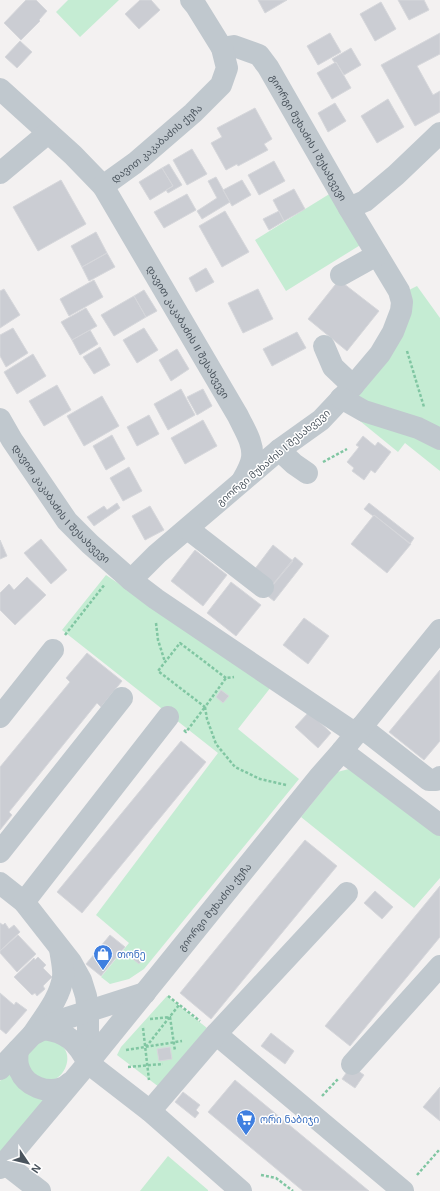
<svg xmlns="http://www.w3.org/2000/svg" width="440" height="1191" font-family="Arial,'Noto Sans Georgian',sans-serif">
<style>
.green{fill:#c5ecd3}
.building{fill:#cbcdd3;stroke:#d6d7db}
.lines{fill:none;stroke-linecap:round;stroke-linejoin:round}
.path{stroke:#80c6a2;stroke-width:2.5;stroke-dasharray:3 2;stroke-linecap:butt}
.minor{stroke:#c0c8ce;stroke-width:22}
.labels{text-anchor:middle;stroke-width:3;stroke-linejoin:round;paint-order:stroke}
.street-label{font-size:10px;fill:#4a545d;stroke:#fff}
.shop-label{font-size:10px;fill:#366cbe;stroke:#fff;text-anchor:start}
</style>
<rect width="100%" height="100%" fill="#f3f1f1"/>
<!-- green -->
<path class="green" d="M68,0h51l-39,37 -24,-25z
M331,193l31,51 -76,47 -31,-51z
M417,286l23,32v153l-35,-28 -7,9 -54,-44 65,-118z
M106,575l165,112 -33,42 61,50 -155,190 -15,10 -19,5 -9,-7 28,-34 -33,-28 122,-162 -156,-123z
M353,768l87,63v47l-26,30 -113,-91 36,-45z
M167,996l40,32 -48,59 -42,-32 4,-8z
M51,1039c4,2 10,5 13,9 10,13 -4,37 -20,32 -5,-2 -11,-8 -16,-11l-2,-12 11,-16z
M9,1070l38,28 -47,57v-74z
M168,1156l40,34v1h-68z"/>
<!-- building -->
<path class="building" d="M26,0h10l11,11 -8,9 1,1 -19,19 -17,-17z
M140,0h11l9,10 -21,19 -14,-15z
M258,0h29l-22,13z
M398,0h26l5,10 -20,10z
M381,2l15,27 -21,12 -15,-27z
M330,33l11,19 -23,13 -11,-19z
M440,33v21l-23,12 16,29 7,-4v21l-25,14 -34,-61z
M20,41l12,11 -15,16 -12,-11z
M351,48l10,17 -17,10 -8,-13 -1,1 -3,-4z
M336,62l15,26 -19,11 -15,-26z
M388,99l16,28 -27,16 -16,-27z
M335,103l11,18 -18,11 -10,-19z
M255,108l17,31 -8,5 4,6 -30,16 -1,-2 -11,6 -15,-27 11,-6 -5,-9z
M192,149l15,25 -20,11 -14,-25z
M274,161l11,20 -26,14 -11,-20z
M169,164l13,21 -14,8 -2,-3 7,-4 -11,-18z
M162,168l11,18 -23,14 -11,-18z
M216,177l14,25 -28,17 -5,-8 20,-13 -9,-17z
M61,180l25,44 -48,27 -25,-44z
M242,180l9,15 -19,11 -9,-16z
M294,189l11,20 -21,12 -11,-21z
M187,194l9,16 -32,18 -10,-16z
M225,211l24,41 -27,15 -23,-41z
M279,211l5,10 -15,9 -6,-11z
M96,232l11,21 -25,14 -11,-21z
M107,253l8,14 -26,14 -7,-14z
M206,268l8,14 -18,10 -7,-14z
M94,280l9,17 -34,19 -9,-17z
M339,280l40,31 -32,40 -39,-32z
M4,289l16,26 -20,13v-37z
M258,289l15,30 -30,14 -15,-30z
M144,290l13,21 -11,6 -12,-21z
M134,296l12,21 -32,19 -13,-21z
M86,308l11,18 -25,14 -11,-18z
M13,328l15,25 -22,14 -6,-11v-21z
M144,328l14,22 -21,13 -14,-23z
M90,330l8,14 -18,11 -8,-15z
M297,332l9,16 -34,18 -9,-17z
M100,347l10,18 -16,9 -11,-17z
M177,349l12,20 -18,12 -12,-21z
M33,354l13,22 -29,18 -13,-22z
M57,385l14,25 -27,16 -15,-25z
M181,389l14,26 -27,15 -14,-26z
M203,389l9,17 -15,9 -10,-18z
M102,396l17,30 -35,20 -17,-30z
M149,415l10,19 -22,12 -10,-19z
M203,420l14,26 -32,18 -14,-26z
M112,435l13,24 -19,11 -13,-24z
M363,436l12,10 3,-4 13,10 -16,21 -4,-3 -7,10 -12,-9 2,-3 -7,-6 12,-15 -3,-2z
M129,467l13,24 -19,10 -13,-23z
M117,503l3,5 -26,18 -7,-9 17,-11 3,4z
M369,503l45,35 -4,6 -36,-29 -1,1 -9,-7z
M150,506l14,24 -19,10 -13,-24z
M374,515l37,29 -24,29 -36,-29z
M41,539l26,31 -16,14 -27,-31z
M0,540l7,16 -7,3z
M273,545l20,16 -20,24 -19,-15z
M195,550l32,25 -24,31 -32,-25z
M295,557l8,7 -29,37 -9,-7z
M27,577l19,18 -31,30 -15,-15v-17l9,-9 5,6z
M231,582l30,23 -25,31 -29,-23z
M304,618l25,18 -21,28 -25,-19z
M87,653l35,28 -21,26 -4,-4 -88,109 3,3 -12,15v-63l70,-85 -4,-4z
M440,670v71l-16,19 -35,-28z
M221,690l8,6 -6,7 -7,-6z
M309,712l22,21 -13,15 -23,-21z
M181,741l25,21 -124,151 -25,-21z
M305,840l32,26 -126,153 -31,-26z
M440,886v51l-90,109 -25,-20z
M375,891l18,16 -11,12 -18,-16z
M0,923l3,2 2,-2 4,6 5,-4 6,7 -20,19z
M18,935l18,19 -19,18 -17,-19v-2z
M110,935l15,12 -24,29 -15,-12z
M140,949l7,6 -8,9 -6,-5z
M38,957l8,8 -3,3 9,9 -9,9 2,3 -8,7 -2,-3 -3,2 -18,-18 20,-19 1,2z
M0,993l14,12 2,-3 11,8 -21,24 -6,-5z
M271,1033l23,18 -9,13 -24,-18z
M170,1047l2,12 -13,2 -2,-12z
M351,1066l13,9 -9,13 -13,-9z
M235,1080l134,111h-66l-95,-79z
M440,1087v34l-17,-14z
M183,1092l17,13 -4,5 3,3 -4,5 -20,-16z"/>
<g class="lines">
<!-- path -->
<path class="path" d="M407,351l17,56
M323,462l24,-13
M156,623l2,17 7,22
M65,635l40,-51
M226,678l-46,-35 -22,28 47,36 21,-29 8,-1
M205,707l2,12 9,25 19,23 25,12 26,6
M184,730l2,2 19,-25
M168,996l32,25
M150,1019l20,-2 5,34
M143,1028l6,52
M146,1047l33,-42
M126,1050l56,-9
M128,1067l35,-3
M322,1096l17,-18
M261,1175l15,3 17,13
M417,1175l23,-26"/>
<!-- minor -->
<g class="minor">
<path id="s1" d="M222,48l12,-2 25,9 9,12 81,141 50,83 3,11 -1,9 -8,21 -13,22 -27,32 -32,34 -42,30 -122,104 -26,26 25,19 200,135"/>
<path id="s2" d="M0,89l73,66 30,31 32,-23 58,-50 28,-28 6,-17 -5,-20 -26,-42 -5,-6"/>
<path d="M0,173l48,-40"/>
<path id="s3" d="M103,186l135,230c6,13 16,27 14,42 -1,8 -6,16 -10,23"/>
<path d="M349,208l16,-7 31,-26 44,-42"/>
<path d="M341,275l36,-20"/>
<path d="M324,346l9,21 20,19"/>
<path d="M341,398l23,13 54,17 22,11"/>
<path id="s4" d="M0,419l12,21 55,81 23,23 41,36"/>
<path d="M279,450l15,14 13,9"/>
<path d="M188,529l75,58"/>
<path d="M0,717l53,-67"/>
<path d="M361,727l68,53h7l4,-3"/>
<path d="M342,751l98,74"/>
<path d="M0,852l122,-154"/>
<path d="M0,883l24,19 47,60 10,18 5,16 2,15v52"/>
<path d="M24,902l144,-185"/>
<path d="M44,1029c23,3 33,13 44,34l62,48 91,80"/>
<path d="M33,1034c11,-17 27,-36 30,-57 1,-9 -2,-20 -3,-28"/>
<path d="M216,1034l187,157"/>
<path d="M18,1050c-1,7 -2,14 2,21 6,15 27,23 42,17 3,-1 5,-3 8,-5"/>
<path d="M352,1064l88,-98"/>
<path d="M0,1069l32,-34 29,-15 84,-27"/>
<path d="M150,1111l66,-77 131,-141"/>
<path d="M4,1163l36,28"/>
<path id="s5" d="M0,1168l88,-105 232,-287 22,-25 98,-121"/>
</g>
</g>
<!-- icons -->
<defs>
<g id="shop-pin" transform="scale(1)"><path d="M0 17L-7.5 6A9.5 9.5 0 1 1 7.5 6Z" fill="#3f7fe0" stroke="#fff"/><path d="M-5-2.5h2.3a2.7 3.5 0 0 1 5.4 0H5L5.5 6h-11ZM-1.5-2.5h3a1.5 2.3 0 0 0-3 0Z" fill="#fff"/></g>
<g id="supermarket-pin" transform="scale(1)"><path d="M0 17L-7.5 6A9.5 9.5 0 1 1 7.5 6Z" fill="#3f7fe0" stroke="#fff"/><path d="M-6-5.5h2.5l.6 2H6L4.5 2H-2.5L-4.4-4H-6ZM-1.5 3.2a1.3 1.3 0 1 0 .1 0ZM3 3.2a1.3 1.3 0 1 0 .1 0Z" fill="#fff"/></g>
</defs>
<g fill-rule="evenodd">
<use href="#shop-pin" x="103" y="954"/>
<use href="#supermarket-pin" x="246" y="1119"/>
</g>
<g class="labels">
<!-- street labels -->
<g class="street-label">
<text dy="4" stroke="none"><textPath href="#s1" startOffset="135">გიორგი მუხაძის I შესახვევი</textPath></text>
<text dy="4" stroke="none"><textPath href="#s2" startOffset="210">დავით კაკაბაძის ქუჩა</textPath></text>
<text dy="4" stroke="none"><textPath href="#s3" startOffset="169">დავით კაკაბაძის II შესახვევი</textPath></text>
<text transform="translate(273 457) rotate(-40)" y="4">გიორგი მუხაძის I შესახვევი</text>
<text dy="4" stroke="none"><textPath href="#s4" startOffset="105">დავით კაკაბაძის I შესახვევი</textPath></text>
<text dy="4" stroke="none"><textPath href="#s5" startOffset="338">გიორგი მუხაძის ქუჩა</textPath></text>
</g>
<!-- shop labels -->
<g class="shop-label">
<text x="117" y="958">თონე</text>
<text x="260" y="1123">ორი ნაბიჯი</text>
</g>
</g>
<!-- north arrow -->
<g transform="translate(28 1163) rotate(125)" stroke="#ffffff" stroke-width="3" paint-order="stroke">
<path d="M0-3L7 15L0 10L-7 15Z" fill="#4a545d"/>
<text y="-6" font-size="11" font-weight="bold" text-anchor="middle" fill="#4a545d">N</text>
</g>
</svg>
